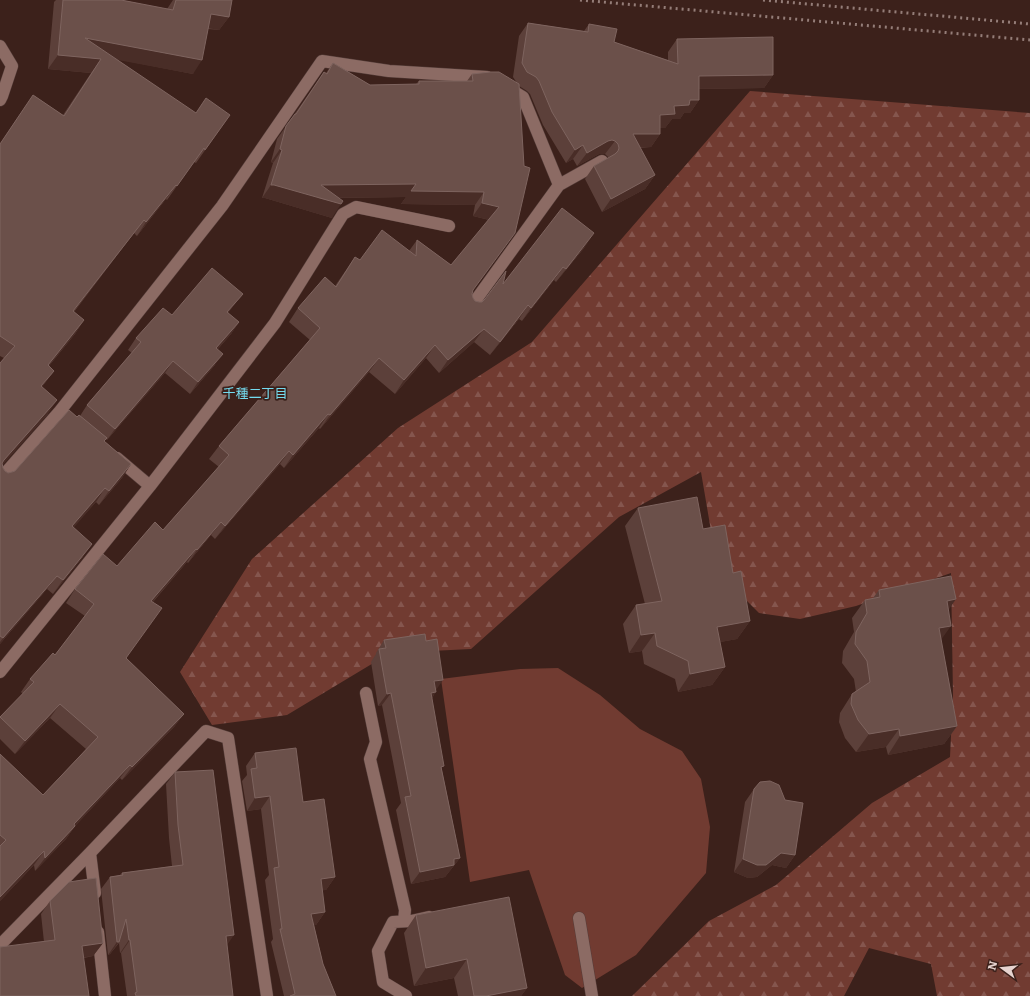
<svg xmlns="http://www.w3.org/2000/svg" width="1030" height="996" font-family="Literata,'Noto Sans JP',serif">
<style>
.forest{fill:url(#forest-firs)}
.garden{fill:#713b31}
.lines{fill:none;stroke-linecap:round;stroke-linejoin:round}
.minor-casing{stroke:#553e3a;stroke-width:13}
.minor{stroke:#8c6b64;stroke-width:12}
.rail{stroke:#947d78;stroke-width:3;stroke-dasharray:2 4;stroke-linecap:butt}
.wall{fill:#5c403a}
.shaded-wall{fill:#492d27}
.building{fill:#6b504a;stroke:#7e645f}
.labels{text-anchor:middle;stroke-width:3.5;stroke-linejoin:round;paint-order:stroke}
.neighbourhood-label{font-size:13px;fill:#74dbef;stroke:#3c211b}
</style>
<defs>
<pattern id="forest-firs" width="22" height="20" patternUnits="userSpaceOnUse"><rect width="22" height="20" fill="#713b31"/><path d="M5 1l3.5 6h-7zM16 11l3.5 6h-7z" fill="#85564e"/></pattern>
</defs>
<rect width="100%" height="100%" fill="#3c211b"/>
<!-- forest -->
<path class="forest" d="M750,91l280,22v883h-93l-6,-32 -62,-16 -25,48h-212l77,-75 67,-36 96,-82 78,-46 3,-62 -2,-122 -95,33 -56,13 -41,-6 -41,-41 -17,-100 -82,45 -148,132 -81,4 -103,62 -75,10 -32,-53 72,-113 146,-131 134,-86z"/>
<!-- garden -->
<path class="garden" d="M558,668l42,27 40,34 42,22 19,28 9,48 -4,46 -70,82 -54,33 -17,-13 -36,-105 -59,12 -29,-203 79,-10z"/>
<g class="lines">
<!-- minor casing -->
<g class="minor-casing">
<path id="minor" d="M0,46l12,20 -10,30 -2,4
M505,86l18,11 36,88
M470,308l89,-123 43,-24
M60,411l162,-205 100,-145 67,10 98,6
M117,458l33,28
M0,479l60,-68 6,5
M0,672l150,-186 125,-163 68,-109 13,-7 93,19
M366,693l10,49 -6,17 35,151 -1,11
M90,853l5,40
M579,918l13,78
M98,932l7,64
M0,945l90,-92 116,-122 22,7 39,258
M406,996l-23,-14 -5,-31 15,-29 18,-1 18,-4"/>
</g>
<!-- minor -->
<use href="#minor" class="minor"/>
<!-- rail -->
<path class="rail" d="M580,0l450,40
M763,0l267,24"/>
</g>
<!-- wall -->
<path class="wall" d="M56,0h65l46,9 6,-9h59l-3,17 -10,13 -11,-1 -15,45 -77,-15 79,54 35,2 -34,48 -2,-1 -27,38 -1,-1 -29,37 -3,-3 -60,79 10,8 -9,14 -26,32 5,5 -12,16 6,27 -46,51 1,3 2,3 3,2 4,-1 3,-1 62,-54 3,-1 7,-11 45,-52 -4,-3 8,-12 36,-23 71,-21 -9,11 -6,8 11,9 -8,12 -13,15 -3,16 -25,29 -25,-21 -58,67 -1,-1 -2,2 27,23 -9,14 -23,27 -3,-3 -23,25 10,30 -30,37 -6,-5 -47,55v-281l4,-5 -4,-2v-212l33,-49 30,20 28,-42 -43,-4 6,-67z
M528,23l56,8 5,-7 25,18 54,18v-8l9,-13 96,36 -9,13 -65,1v11l-9,13h-6l-4,6h-8l-7,9h-5v6l-9,13 -11,1 15,27 -10,14 -43,23 -17,-33 9,-13 15,-8 -4,-4h-6l-22,12 -4,-7 -7,4 -23,-38 -13,-31 -3,-3 -8,-5 -47,208 1,4 2,3 4,1h3l21,-18 82,-37 -29,35 -2,-2 -32,41 -3,-2 -29,36 -16,-13 -35,31 -13,-15 -31,36 -26,-22 -49,57 -1,-1 -35,40 -4,-4 -65,75 -4,-4 -23,28 -1,-1 -34,40 -27,56 58,56 -10,13 -52,53 -2,-2 -45,48 -9,13 -31,32 -1,-6 -34,36v-147l43,41 43,-46 -36,-31 -35,36 -15,-15v-21l23,-24 -2,-2 9,-13 25,-24 30,-39 -19,-13 9,-14 42,-23 46,-36 56,-63 -10,-8 10,-13 91,-106 -21,-18 9,-14 37,-22 20,-29 5,3 49,-9 8,-11 34,25 38,-45 -16,-4 2,-11 -74,-1 5,-7 -68,1 -6,20 -67,-20h-3l11,-35 -2,-1 6,-23 47,-67 2,1 7,-10 37,22 46,-1 3,-3h48l5,-7 45,9 -4,-6 6,-41z
M638,508l65,21 30,44 17,48 -13,18 -17,3 5,25 -13,18 -34,7 -3,-13 -31,-15 -2,-13 -13,2 -6,-29 13,-19 9,-1 -20,-78z
M879,590l69,20 -7,30 16,86 -13,18 -56,11 -2,-8 -30,5 -11,-14 -6,-16 1,-9 12,-19 4,-2 -2,-13 -12,-16 1,-12 11,-19 -2,-14 13,-18 8,-2z
M384,640l42,1 10,49 -4,9 10,71 18,88 -15,19 -34,7 -15,-74 5,-7 -19,-98 -4,1 -7,-44 5,-8v-1z
M255,753l48,49 32,75 -9,13h-4l3,22 -9,13h-2l9,39 13,32h-52l-13,-54 2,-3 -8,-59 4,-5 -8,-66 -14,2 -5,-30 5,-6 -1,-9z
M175,772l52,174 6,50h-106l-6,-43h-1l-1,-10 -9,11 -2,1 -7,-66 9,-12 10,-2 2,-2 50,-7 -3,-28 -3,-54z
M754,789l41,66 -9,13 -14,-3 -15,12 -9,1 -14,-6 11,-70z
M50,901l53,42 -10,13 -9,2 -40,-16 -3,-28z
M416,915l111,73 -6,8h-63l-4,-18 -40,8 -10,-53z"/>
<!-- shaded-wall -->
<path class="shaded-wall" d="M211,14l18,3 -10,13 -17,-3z
M85,38l117,22 -9,14 -118,-22z
M58,55l43,4 -10,14 -43,-4z
M773,75l-9,13 -74,1 9,-13z
M690,100h9l-9,13h-6l-4,6h-8l-7,9h-14l9,-13 14,-9z
M633,134h27l-9,13 -28,1z
M612,140l3,1 -10,13h-6l-22,12 10,-13 21,-12z
M583,145l-10,14 -7,4 9,-13z
M280,149l2,1 -9,13 -2,-1z
M655,175l-10,14 -43,23 9,-13z
M416,184l68,8 -9,13 -74,-1 5,-7 -88,1 23,6 -9,14 -67,-20h-3l9,-13z
M176,185l-10,14 -29,37 9,-14z
M482,203l17,4 -9,13 -17,-4z
M144,220l-10,13 -71,92 10,-14z
M594,233l-9,14 -29,35 10,-13z
M563,267l-9,13 -32,41 9,-13z
M243,294l-9,11 -15,18 8,-11z
M528,305l-9,14 -29,36 10,-13z
M84,320l-9,14 -37,45 10,-14z
M239,322l-8,12 -23,26 8,-12z
M484,329l-10,13 -35,31 9,-13z
M435,345l-9,13 -31,36 9,-14z
M223,354l-8,11 -25,29 8,-12z
M379,358l-10,14 -49,57 10,-14z
M173,361l-8,12 -58,67 8,-11z
M54,371l-10,13 -13,15 10,-13z
M57,400l-9,14 -48,54 4,-8z
M328,414l-9,14 -35,40 9,-13z
M289,451l-9,13 -65,75 10,-13z
M131,464l-9,14 -23,27 10,-14z
M105,488l-9,14 -33,38 9,-14z
M221,522l-10,13 -23,28 9,-13z
M92,544l-9,13 -30,37 10,-14z
M196,549l-9,13 -45,52 9,-13z
M57,576l-10,13 -47,55v-2l3,-4z
M956,599l-13,19 4,-17z
M750,621l-13,18 -33,6 13,-18z
M951,626l-13,18 1,-16z
M655,633l-13,18 -13,2 12,-18z
M725,667l-13,18 -34,7 12,-18z
M443,680l-9,13v-12z
M436,692l-9,13 4,-12z
M391,693l-9,12 -4,1 9,-12z
M60,704l-10,14 -35,36 10,-13z
M184,714l-10,13 -52,53 10,-13z
M957,726l-13,18 -56,11 12,-19z
M899,729l-13,18 -30,5 13,-18z
M130,765l-10,13 -45,48 -9,13 -31,32 10,-13 29,-34z
M270,796l-9,13 -14,2 8,-13z
M44,851l-10,14 -34,36v-4z
M781,853l14,2 -9,13 -14,-3 -15,12 -9,1 -14,-6 9,-13z
M460,858l-15,19 -34,7 9,-12 34,-13z
M335,877l-9,13 -14,2 9,-13z
M325,912l-9,13 -13,2 8,-13z
M234,935l-9,13 1,-12z
M129,940h1l-9,13h-1z
M117,942h2l-9,12 -2,1z
M103,943l-10,13 -20,3 9,-13z
M467,959l-13,19 -40,8 12,-18z
M527,988l-6,8h-35z"/>
<!-- building -->
<path class="building" d="M63,0h58l52,10 3,-10h56l-3,17 -18,-3 -9,46 -117,-22 111,75 10,-15 24,17 -25,35 -1,-2 -27,38 -1,-1 -30,37 -2,-2 -71,91 11,9 -36,45 6,6 -13,15 16,14 -53,60 -2,3 1,5 2,3 3,2 4,-1 3,-1 54,-61 8,7 2,-2 28,23 -3,3 27,23 -22,27 -4,-3 -33,38 20,18 -29,36 -6,-4 -54,62 -3,-2v-273l15,-17 -15,-10v-192l33,-49 31,21 37,-57 -43,-4z
M528,23l60,9 1,-8 28,5 -3,13 64,22 -1,-25 96,-2v38l-74,1v24h-9l-1,5 -15,1 1,8 -15,1v19h-27l22,41 -44,24 -17,-33 21,-12 3,-3 1,-3 -1,-4 -3,-3 -3,-1 -4,1 -21,12 -4,-8 -8,5 -23,-38 -13,-31 -3,-4 -9,-5 -5,-9z
M333,63l37,22 49,-1v-3h54l-1,-7 18,-2h9l20,12 5,82 6,2 -15,65 -42,57 -1,4 1,4 2,3 4,1h3l3,-3 21,-28 -3,13 59,-76 32,25 -28,36 -3,-2 -32,41 -3,-3 -28,37 -16,-13 -36,31 -13,-15 -31,35 -25,-22 -49,57 -2,-1 -35,41 -4,-4 -64,75 -4,-4 -24,28 -1,-1 -45,52 11,7 -36,50 58,56 -52,53 -2,-2 -56,59 1,2 -30,32 -1,-7 -44,46v-51l6,-6 -6,-5v-81l43,41 55,-58 -38,-33 -35,37 -25,-24 34,-35 -4,-3 23,-26 2,2 39,-51 -19,-15 28,-35 14,12 38,-44 8,8 66,-75 -10,-9 101,-118 -22,-20 27,-31 11,10 19,-30 5,3 22,-30 34,26 1,-16 34,25 48,-58 -17,-4 2,-11 -73,-1 5,-7 -95,1 22,16 -2,3 -67,-19h-3l11,-35 -2,-1 6,-23 9,-12h1l28,-42 3,2z
M212,268l31,26 -16,18 12,10 -23,26 7,6 -25,28 -25,-21 -58,68 -28,-24 54,-63 -5,-4 27,-30 9,7z
M697,497l6,32 22,-4 8,48 8,-2 9,50 -33,6 8,40 -35,7 -2,-13 -31,-15 -2,-13 -14,2 -5,-30 26,-4 -24,-93z
M951,576l5,23 -9,2 4,25 -12,2 18,98 -57,10 -1,-7 -30,5 -11,-14 -7,-16 1,-10 18,-12 -3,-21 -12,-17 1,-12 11,-19 -2,-13 15,-3 -1,-7z
M425,634l1,7 11,-2 6,41 -9,1 2,11 -5,1 13,73 -3,1 19,91 -6,1v6l-34,7 -15,-75 6,-1 -20,-103 -4,1 -8,-45 7,-1 -2,-8z
M296,748l7,54 21,-3 11,78 -14,2 4,33 -14,2 12,50 13,32h-46l5,-2 -15,-65h2l-8,-61 5,-1 -9,-71 -15,2 -4,-29 6,-1 -2,-15z
M213,770l21,165 -8,1 7,60h-97l-1,-3 2,-1 -7,-52h-1l-3,-21 -7,23h-2l-7,-65 13,-2 -1,-2 61,-8 -5,-40 -3,-53z
M770,781l9,4 6,15 18,3 -8,52 -14,-2 -15,12h-9l-14,-6 11,-70 6,-7z
M96,878l7,65 -21,3 7,50h-89v-49l55,-7 -5,-39 19,-19z
M509,897l18,91 -41,8h-12l-7,-37 -41,9 -10,-53z"/>
<g class="labels">
<!-- neighbourhood labels -->
<g class="neighbourhood-label">
<text x="255" y="398">千種二丁目</text>
</g>
</g>
<!-- north arrow -->
<g transform="translate(1002 968) rotate(285)" stroke="#3c211b" stroke-width="3" paint-order="stroke">
<path d="M0-3L7 15L0 10L-7 15Z" fill="#e6d3cf"/>
<text y="-6" font-size="11" font-weight="bold" text-anchor="middle" fill="#e6d3cf">N</text>
</g>
</svg>
